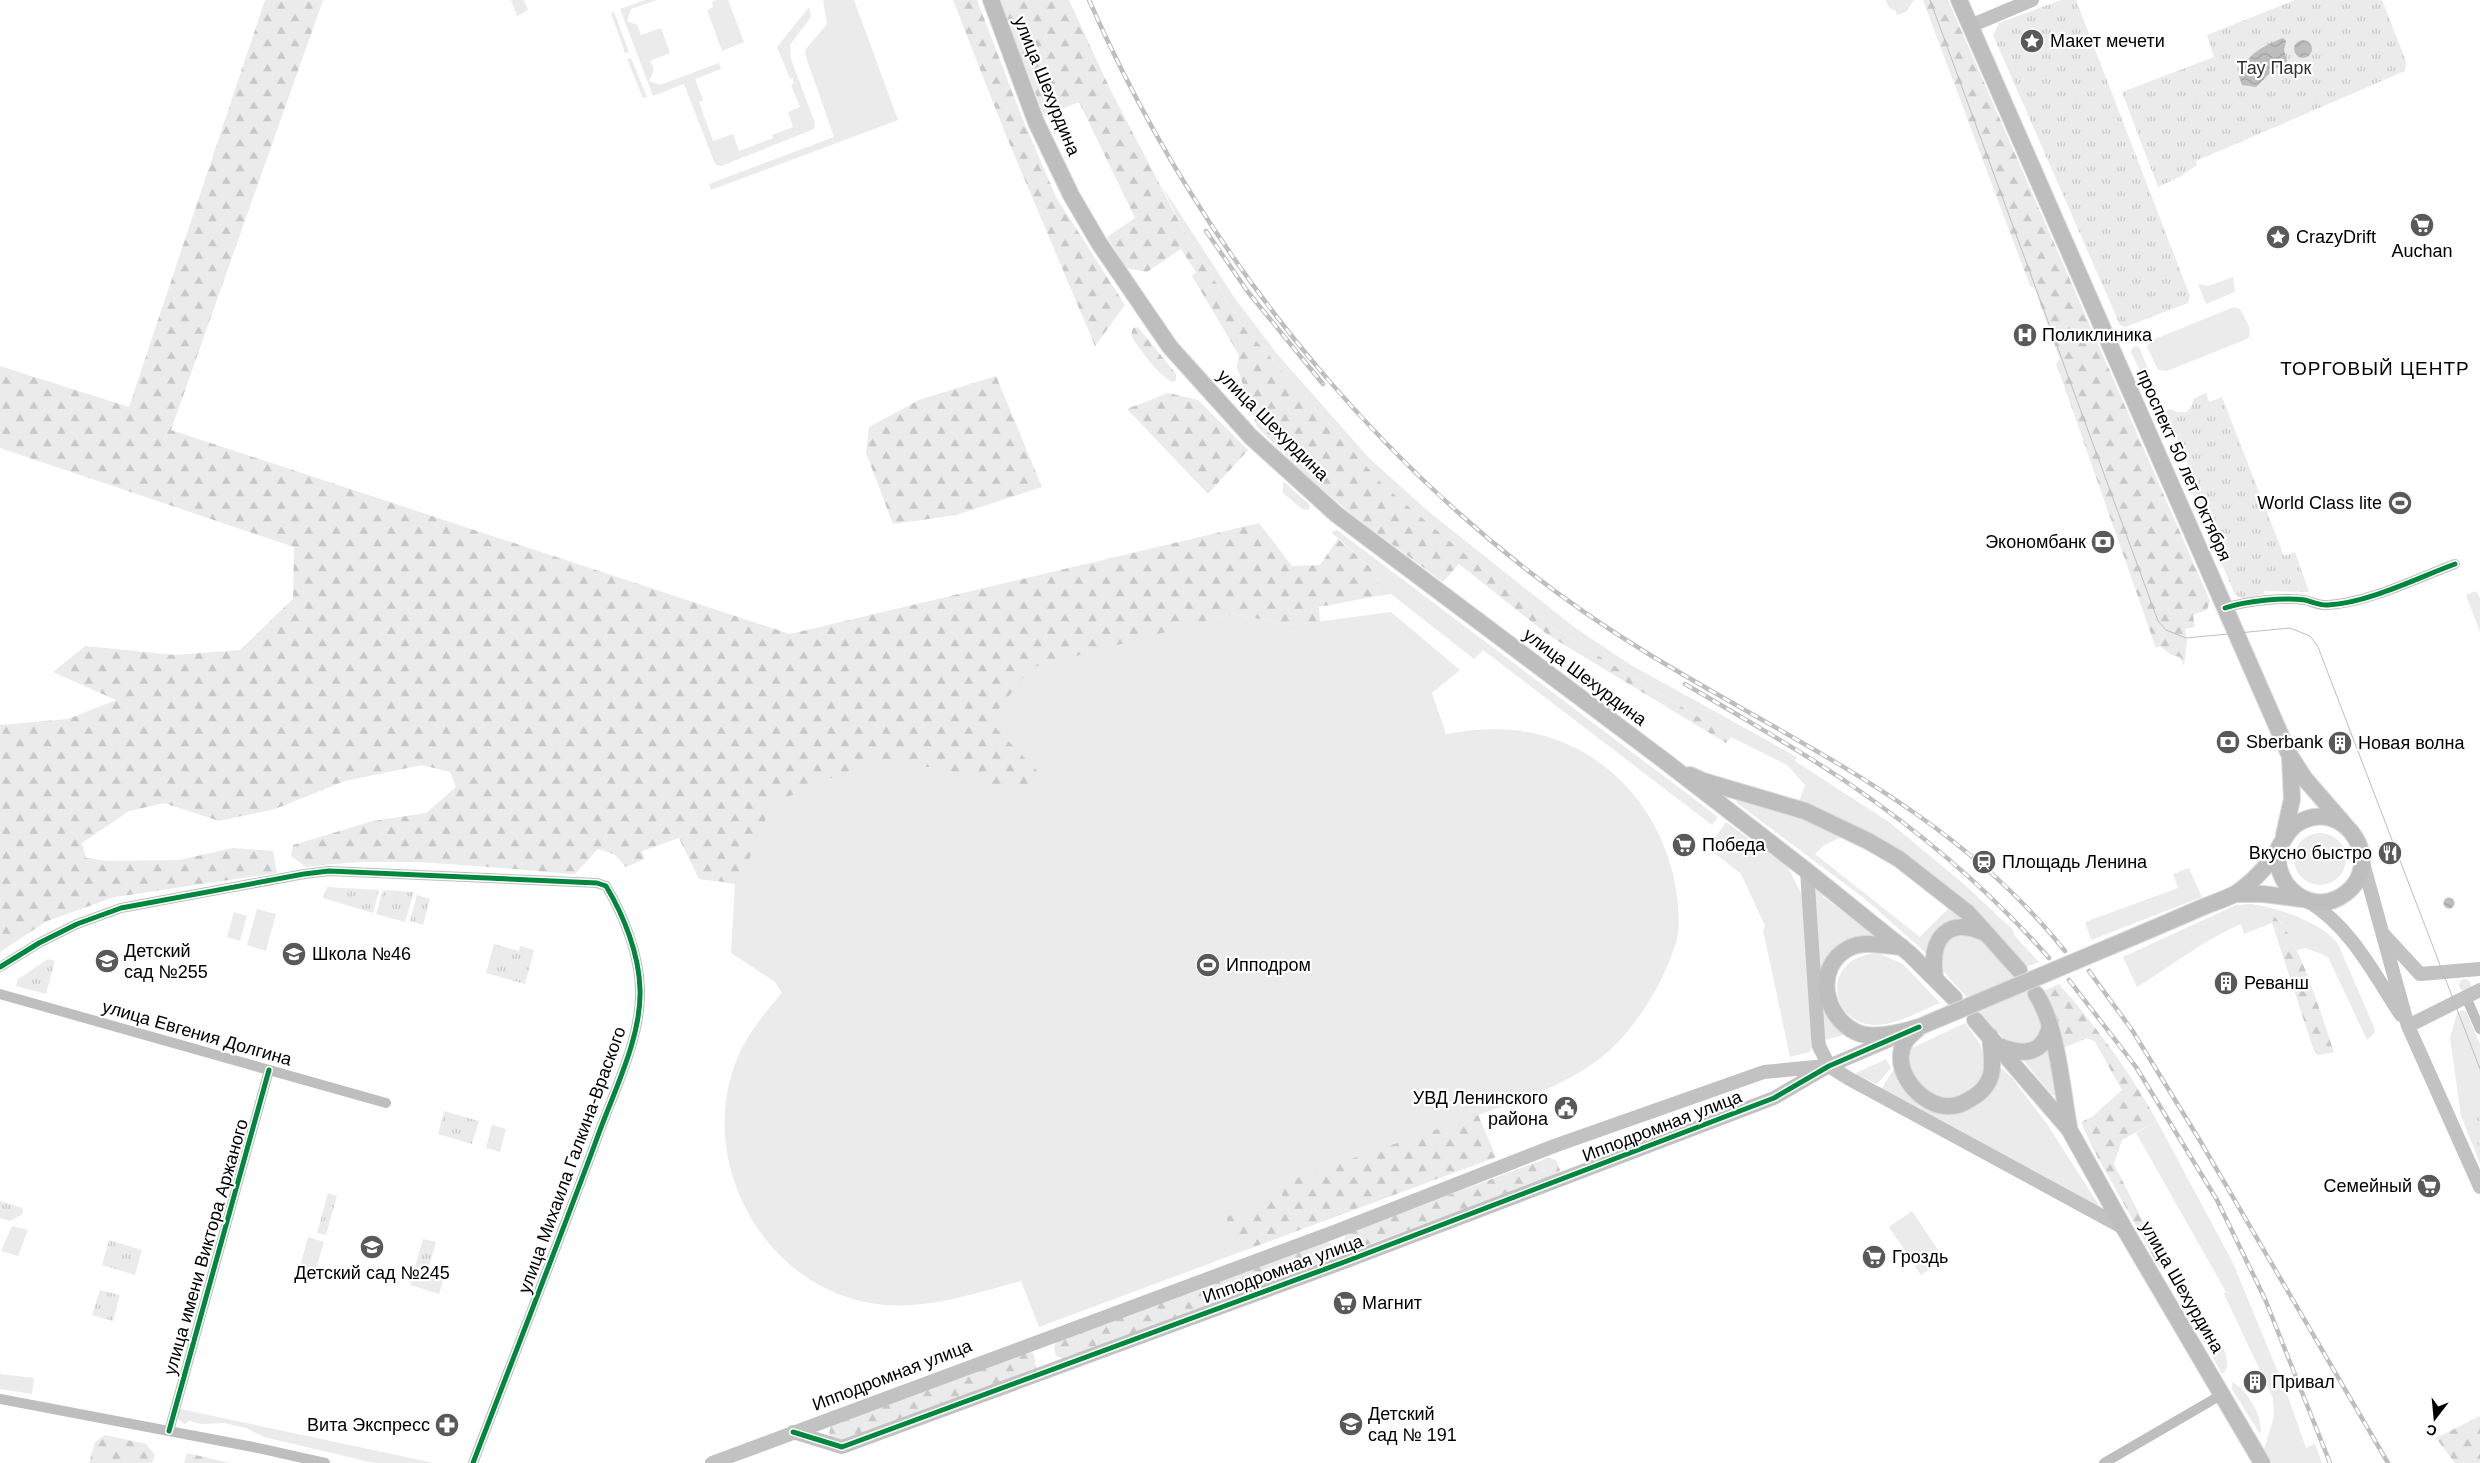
<svg xmlns="http://www.w3.org/2000/svg" width="2480" height="1463" font-family="Arial,sans-serif">
<style>
.green{fill:#ebebeb}
.forest{fill:url(#forest-firs)}
.park{fill:url(#park-tufts)}
.water{fill:url(#water-waves)}
.lines{fill:none;stroke-linecap:round;stroke-linejoin:round}
.primary-casing{stroke:#dbdbdb;stroke-width:18}
.street{stroke:#bebebe;stroke-width:10}
.secondary{stroke:#c2c2c2;stroke-width:14}
.primary{stroke:#bebebe;stroke-width:16}
.tram{stroke:#bebebe;stroke-width:1}
.rail-casing{stroke:#bebebe;stroke-width:4.5}
.rail{stroke:#fff;stroke-width:2.5;stroke-dasharray:8;stroke-linecap:butt}
.primary-bridge-casing{stroke:#dbdbdb;stroke-width:18;stroke-linecap:butt}
.primary-bridge{stroke:#bebebe;stroke-width:16}
.cycleway-casing{stroke:#fff;stroke-width:8}
.cycleway{stroke:#00873e;stroke-width:5}
.labels{text-anchor:middle;stroke-width:4.5;stroke-linejoin:round;paint-order:stroke}
.poi-label{font-size:18px;fill:#000;stroke:#fff;text-anchor:start}
.park-label{font-size:18px;fill:#313131;stroke:#fff}
.street-label{font-size:18px;fill:#000;stroke:#fff}
.neighbourhood-label{font-size:19px;letter-spacing:1px;fill:#000;stroke:#fff}
</style>
<defs>
<pattern id="forest-firs" width="22" height="20" patternUnits="userSpaceOnUse" patternTransform="scale(1.25)"><rect width="22" height="20" fill="#ebebeb"/><path d="M5 1l3.5 6h-7zM16 11l3.5 6h-7z" fill="#c8c8c8"/></pattern>
<pattern id="park-tufts" width="24" height="20" patternUnits="userSpaceOnUse" patternTransform="scale(1.25)"><rect width="24" height="20" fill="#ebebeb"/><path d="M3 7l-1-3M5 7V3M7 7l1-3M15 17l-1-3M17 17v-4M19 17l1-3" fill="none" stroke="#c8c8c8"/></pattern>
<pattern id="water-waves" width="16" height="10" patternUnits="userSpaceOnUse" patternTransform="scale(1.25)"><rect width="16" height="10" fill="#bdbdbd"/><path d="M0 5q4-4 8 0t8 0" fill="none" stroke="#a1a1a1"/></pattern>
</defs>
<rect width="100%" height="100%" fill="#fff"/>
<!-- green -->
<path class="green" d="M511,0h13l4,10 -11,6z
M645,0h12l-26,9 -4,12 10,4 4,10 20,-7 9,25 -20,8 4,9 -5,11 11,4 59,-22 2,6 -26,10 8,21 -4,2 14,39 20,-7 6,17 34,-13 -1,-3 21,-8 -5,-15 12,-5 -9,-22 3,-2 -1,-5 -3,1 -13,-32 32,-40 2,10 -21,28 1,14 24,64 -1,6 -93,37 -6,-2 -31,-80 -31,12 -33,-87z
M717,0h11l16,42 -22,9 -15,-41 6,-3 -1,-5z
M823,0h31l44,120 -187,70 -2,-6 125,-47 -29,-83 1,-5 21,-25z
M1886,0h28l-8,12 -9,3 -2,-5 -6,-2z
M614,12l15,40 -4,1 -14,-40z
M631,58l16,39 -4,1 -16,-39z
M1162,186l72,111 44,58 91,103 60,54 145,115 57,38 166,92 -2,4 94,61 76,63 48,45 1,5 25,27 -15,6 -41,-50 -184,-116 6,-17 -18,-20 -56,-28 -178,-109 -170,-143 -141,-160 -58,-94z
M2233,277l2,15 -29,12 -8,-20 10,2z
M2234,307l6,2 9,17 1,10 -3,3 -80,32 -9,-1 -11,-23 3,-6z
M2136,346l3,1 12,29 -1,3h-6l-13,-27 1,-4z
M1283,481l26,23 1,4 -2,2 -6,-1 -19,-16z
M1337,530l381,287 -6,8 -229,-175 -9,9 -83,-65 -14,2 1,-22 -47,-42z
M2476,591l4,7v34l-14,-37z
M1391,612l69,58 -28,23 14,41c36,-6 72,-8 108,5 66,23 111,82 122,150 2,16 5,37 0,53 -11,38 -37,81 -66,108 -37,33 -86,49 -132,65l18,42 -457,170 -18,-46c-52,14 -102,32 -156,21 -96,-20 -158,-124 -136,-218 8,-36 29,-64 53,-91l-7,-11 -44,-29 4,-69 -36,-5 -9,-37 247,-152 296,-76 60,11z
M1739,797l52,16 49,22v3l-16,7 -9,9 105,83 29,-29 16,10 -36,27 -3,8 -61,-54 -128,-96 -1,-4z
M1726,822l62,45 14,28 13,149 -6,8 -19,5 -27,-127 2,-4 -24,-52 -28,-22 -4,-6z
M2294 859a26 26 0 1 1 52 0a26 26 0 1 1-52 0Z
M2189,868l13,29 -111,43 -6,-18 93,-34 -5,-14z
M1814,886l9,7v4l54,39 -52,29 22,69 -26,7z
M2252,904c26,4 70,18 86,40l36,83 1,5 -8,8 -39,-83 -22,-9 -9,2 -17,-29 -6,-3 -2,5 -28,11 -3,-10c-38,16 -69,42 -104,63l-14,-30 113,-52z
M257,909l19,5 -10,37 -19,-6z
M234,912l13,4 -7,25 -13,-4z
M1957,933l22,3 27,28 28,35 10,26 -11,21 -25,-3 -65,-72 -3,-5 1,-21z
M1878,953l25,11 37,39c-20,8 -43,22 -65,22 -46,-1 -56,-68 3,-72z
M2459 985a6 6 0 1 1 12 0a6 6 0 1 1-12 0Z
M2463,1010l3,1 14,33v119l-19,-47 -11,-78 7,-25z
M1965,1023l15,21 7,23 -14,26 -24,8 -21,-8 -17,-19 -3,-21 4,-5z
M2048,1049l8,43 -1,3h-3l-28,-34v-2z
M1886,1059l5,9 -14,16 -20,-9 -1,-2z
M2000,1067l12,11 35,46 55,86 -222,-119 14,-22 49,42z
M2157,1121l76,142 54,131 19,54 9,-4 7,19h-50l-8,-14 10,-32 -1,-19 -49,-104 2,-2 -90,-159z
M492,1125l14,4 -6,23 -14,-4z
M1912,1211l32,48 -23,16 -32,-48z
M12,1226l16,4 -10,26 -17,-5z
M308,1237l16,5 -11,37 -15,-5z
M414,1270l30,8 -5,16 -29,-9z
M2198,1321c5,1 11,4 14,8 8,9 23,37 10,45l-27,-48 -1,-4z
M0,1374l34,4 -2,16 -32,-5z
M2232,1382c14,6 33,37 28,52l-28,-45z
M180,1409l231,49 22,5h-59l-110,-26 -18,-9 -22,-5 -23,1 -12,-3 -4,3 -9,-6z"/>
<!-- forest -->
<path class="forest" d="M265,0h58l-152,430 619,204 469,-111 33,43 28,-1 18,-26 40,35 -1,22 -58,11 1,15 -27,3 -60,-11 -202,54 -42,53 56,58 -51,15 -9,-12 -47,-15h-18l-7,-8 -40,4 -50,18 -51,23 -32,77 -5,2 -36,-4 -20,-41 -37,13 2,8 -18,8 -12,-13 -16,-5 -23,25c-87,-6 -183,-20 -269,-7l-15,-11 2,-11 80,-24 53,-8 30,-26 -6,-15 -28,-7 -77,16 -70,28 -56,12 -55,-18 -35,8 -47,32 4,15 23,3 70,-1 54,-12 40,3 4,22 -162,24 -68,24 -47,31v-227l68,-6 48,-19 -63,-28 32,-26 90,9 65,-5 53,-51 1,-52 -294,-99v-82l129,41z
M953,0h24l44,115 35,82 69,108 -30,41 -90,-213z
M1000,0h69l41,89 74,142 58,94 141,160 170,143 178,109 -5,6 -178,-108 -89,-71 -16,18 -93,-69 -42,-36 -51,-50 -20,-60 2,-12 -47,-79 4,-4 -15,-23 -34,23 -21,-4 -19,-31 28,-19 -56,-116 -35,14z
M1923,0h25l262,601 -3,9 -14,5 2,12 -10,2 2,13 -3,24 -4,-9 -9,-2 -11,-9 -4,2 -100,-285 4,-3 -25,-71 -5,-3z
M1138,327l38,47v6l-4,2c-17,-11 -31,-30 -41,-47l2,-7z
M996,376l46,111 -86,28 -63,9 -27,-71 3,-26 50,-27z
M1168,393l30,7 50,50 -40,44 -81,-85z
M2274,917c23,14 50,107 60,135l-15,3 -5,-4 -42,-128z
M2059,984c37,42 71,88 98,137l-35,19 -8,24 51,101 -6,2 -67,-120 -11,-25 12,-6 29,-26 -27,-48 -8,-4 -26,11 -20,-57z
M1478,1115l18,42 -256,95 -14,-35 57,-20 -4,-13z
M1548,1158l8,2 4,10 -2,5 -204,75 -9,-4 -1,-5 2,-8z
M1325,1241l6,2 3,10 -6,9 -264,97 -8,-3 -2,-8 2,-7z
M1027,1351l7,3 2,14 -196,74 -9,-3 -2,-5 2,-9z
M2480,1416v47h-25l-19,-25z
M105,1435l41,9 9,11 -3,8h-63l6,-21z
M187,1453l43,10h-46z"/>
<!-- park -->
<path class="park" d="M2061,0h15l114,296 -2,7 -63,24 -5,-2 -127,-290 6,-12z
M2295,0h87l24,61 -1,10 -209,90 1,4 -16,11 -23,11 -36,-95 92,-35 -7,-22z
M2206,393l3,9 13,-5 62,159 11,-4 14,40 -45,-1v3l-21,5 -8,-4 -45,-108 7,-3 -33,-73 7,-2 6,3h10l5,-7 1,-6z
M327,887l52,3 -6,23 -50,-15z
M383,890l31,2 -9,30 -29,-8z
M417,895l13,4 -7,26 -13,-4z
M494,944l25,7 1,-5 14,4 -9,34 -39,-11z
M48,959l7,2 -9,33 -30,-8 2,-7z
M2480,1099v50l-13,-31 4,-14z
M444,1111l35,10 -7,23 -34,-10z
M328,1193l9,3 -11,39 -9,-2z
M0,1201l22,7 1,6 -13,7 -10,-3z
M423,1239l13,3 -9,31 -13,-3z
M109,1240l33,10 -7,25 -33,-10z
M100,1290l20,5 -7,26 -21,-6z"/>
<!-- water -->
<path class="water" d="M2283,38l3,3 -2,9 3,11 -16,11 -15,15 -14,-2 -3,-9c7,-22 24,-30 44,-38z
M2294 49a9 9 0 1 1 18 0a9 9 0 1 1-18 0Z
M2443.5 903a5.5 5.5 0 1 1 11 0a5.5 5.5 0 1 1-11 0Z"/>
<g class="lines">
<!-- primary casing -->
<g class="primary-casing">
<path id="primary" d="M991,0l45,122 35,73 28,48 71,104 81,90 85,77 330,248 141,109 103,83 44,44
M1959,0l330,754 16,25 40,46
M1690,775l13,6 102,30 63,30 31,18 69,54 51,57
M2284,835l8,-36 -2,-40
M2235,894h28l39,5
M2133,937c24,-10 47,-20 70,-30 10,-4 22,-8 32,-13 14,-9 29,-24 38,-37 10,-14 14,-30 31,-37 44,-19 80,44 42,73 -34,27 -78,-9 -66,-48
M1902,947c-17,-1 -38,-7 -53,1 -36,19 -25,69 7,84 16,8 47,0 63,-5
M1935,977c-6,-39 13,-62 52,-43
M2036,994c21,31 26,95 33,133
M1975,1020l94,109 55,99 138,235
M1919,1028c-5,4 -11,9 -14,14 -16,27 17,67 46,64 7,0 15,-4 21,-8 9,-5 16,-13 19,-23 3,-13 0,-26 -1,-39
M1999,1046c25,10 45,9 51,-21"/>
</g>
<!-- street -->
<path class="street" d="M2225,608c21,-7 58,-11 80,-8 8,2 15,6 23,5 40,-2 89,-27 127,-41
M0,967l39,-24 38,-19 44,-16 183,-34 25,-3 268,12 9,3c18,30 33,68 34,103 2,49 -28,106 -44,152 -40,108 -82,215 -123,322
M0,994l386,109
M2466,997l14,32
M0,1399l253,48 72,16
M169,1431l100,-361
M2104,1463l117,-68"/>
<!-- secondary -->
<path class="secondary" d="M1970,26l62,-26
M2363,863l45,163 72,161
M1807,871l11,166 1,9 10,20 19,12 276,150
M2308,901c43,26 66,73 93,114
M2384,935l36,39 60,-5
M2408,1026l72,-36
M793,1432l49,15 505,-186 427,-163 55,-32 70,-30
M712,1463l622,-231 220,-86 210,-74 62,-6"/>
<!-- primary -->
<use href="#primary" class="primary"/>
<!-- tram -->
<path class="tram" d="M1930,0l228,621 8,9 20,8 104,-10 20,8 8,11 162,422"/>
<!-- rail casing -->
<g class="rail-casing">
<path id="rail" d="M1089,0c116,264 311,502 558,653 150,92 305,156 418,298
M1206,231l42,61 75,92
M1685,684c56,33 113,65 166,101 72,49 141,108 198,173
M2089,971l43,59 67,109 189,324
M2069,980l67,87 81,133 48,99 65,164"/>
</g>
<!-- rail -->
<use href="#rail" class="rail"/>
<!-- primary-bridge casing -->
<g class="primary-bridge-casing">
<path id="primary-bridge" d="M1919,1027l214,-90"/>
</g>
<!-- primary-bridge -->
<use href="#primary-bridge" class="primary-bridge"/>
<!-- cycleway casing -->
<g class="cycleway-casing">
<path id="cycleway" d="M2225,608c21,-7 58,-11 80,-8 8,2 15,6 23,5 40,-2 89,-27 127,-41
M0,967l39,-24 38,-19 44,-16 183,-34 25,-3 268,12 9,3c18,30 33,68 34,103 2,49 -28,106 -44,152 -40,108 -82,215 -123,322
M169,1431l100,-361
M793,1432l49,15 505,-186 427,-163 55,-32 90,-39"/>
</g>
<!-- cycleway -->
<use href="#cycleway" class="cycleway"/>
</g>
<!-- icons -->
<defs>
<g id="sight-disc" transform="scale(1.25)"><circle r="9.5" fill="#595959" stroke="#fff"/><path d="M0-6L1.8-2.2L6-1.7L2.9 1.2L3.7 5.4L0 3.3L-3.7 5.4L-2.9 1.2L-6-1.7L-1.8-2.2Z" fill="#fff"/></g>
<g id="supermarket-disc" transform="scale(1.25)"><circle r="9.5" fill="#595959" stroke="#fff"/><path d="M-6-5.5h2.5l.6 2H6L4.5 2H-2.5L-4.4-4H-6ZM-1.5 3.2a1.3 1.3 0 1 0 .1 0ZM3 3.2a1.3 1.3 0 1 0 .1 0Z" fill="#fff"/></g>
<g id="hospital-disc" transform="scale(1.25)"><circle r="9.5" fill="#595959" stroke="#fff"/><path d="M-5-5h3v3.5h4V-5h3V5h-3V1.5h-4V5h-3Z" fill="#fff"/></g>
<g id="stadium-disc" transform="scale(1.25)"><circle r="9.5" fill="#595959" stroke="#fff"/><path d="M0-5a6.5 5 0 1 0 0 10a6.5 5 0 1 0 0-10ZM-3.5-1.8h7v3.6h-7Z" fill="#fff"/></g>
<g id="bank-disc" transform="scale(1.25)"><circle r="9.5" fill="#595959" stroke="#fff"/><path d="M-6-4H6V4H-6ZM0-2.3a2.3 2.3 0 1 0 0 4.6a2.3 2.3 0 1 0 0-4.6Z" fill="#fff"/></g>
<g id="building-disc" transform="scale(1.25)"><circle r="9.5" fill="#595959" stroke="#fff"/><path d="M-4-6H4V6H1V3H-1V6H-4ZM-2.5-4.3h1.7v1.8h-1.7ZM.8-4.3h1.7v1.8H.8ZM-2.5-1h1.7V.8h-1.7ZM.8-1h1.7V.8H.8Z" fill="#fff"/></g>
<g id="restaurant-disc" transform="scale(1.25)"><circle r="9.5" fill="#595959" stroke="#fff"/><path d="M-5-6h1v4h1v-4h1v4h1v-4h1v5L-1.5 .5V6h-2V.5L-5-1ZM5-6V6H3V1.5H1.5Q1.5-4 5-6Z" fill="#fff"/></g>
<g id="station-disc" transform="scale(1.25)"><circle r="9.5" fill="#595959" stroke="#fff"/><path d="M-3-6H3Q5-6 5-4V2Q5 4 3 4L4.5 6H3L1.5 4h-3L-3 6H-4.5L-3 4Q-5 4-5 2V-4Q-5-6-3-6ZM-3.5-4v3h7v-3ZM-3.5 1v1.5H-2V1ZM2 1v1.5H3.5V1Z" fill="#fff"/></g>
<g id="school-disc" transform="scale(1.25)"><circle r="9.5" fill="#595959" stroke="#fff"/><path d="M0-5L7-2L0 1L-7-2ZM-4 1L0 2.5L4 1V4Q0 6-4 4Z" fill="#fff"/></g>
<g id="civic-disc" transform="scale(1.25)"><circle r="9.5" fill="#595959" stroke="#fff"/><path d="M-.6-6.5H3V-4.5H.6V-3L4-1V1h2V6H-6V1h2V-1L-.6-3ZM-1.2 2.5V6h2.4V2.5Z" fill="#fff"/></g>
<g id="pharmacy-disc" transform="scale(1.25)"><circle r="9.5" fill="#595959" stroke="#fff"/><path d="M-2-6h4v4h4v4h-4v4h-4v-4h-4v-4h4Z" fill="#fff"/></g>
</defs>
<g fill-rule="evenodd">
<use href="#sight-disc" x="2032" y="41"/>
<use href="#supermarket-disc" x="2422" y="225"/>
<use href="#sight-disc" x="2278" y="237"/>
<use href="#hospital-disc" x="2025" y="335"/>
<use href="#stadium-disc" x="2400" y="503"/>
<use href="#bank-disc" x="2103" y="542"/>
<use href="#bank-disc" x="2228" y="742"/>
<use href="#building-disc" x="2340" y="743"/>
<use href="#supermarket-disc" x="1684" y="845"/>
<use href="#restaurant-disc" x="2390" y="853"/>
<use href="#station-disc" x="1984" y="862"/>
<use href="#school-disc" x="294" y="954"/>
<use href="#school-disc" x="107" y="961"/>
<use href="#stadium-disc" x="1208" y="965"/>
<use href="#building-disc" x="2226" y="983"/>
<use href="#civic-disc" x="1566" y="1108"/>
<use href="#supermarket-disc" x="2429" y="1186"/>
<use href="#school-disc" x="372" y="1247"/>
<use href="#supermarket-disc" x="1874" y="1257"/>
<use href="#supermarket-disc" x="1345" y="1303"/>
<use href="#building-disc" x="2255" y="1382"/>
<use href="#school-disc" x="1351" y="1424"/>
<use href="#pharmacy-disc" x="447" y="1425"/>
</g>
<g class="labels">
<!-- poi labels -->
<g class="poi-label">
<text x="2050" y="47">Макет мечети</text>
<text x="2296" y="243">CrazyDrift</text>
<text x="2422" y="257" text-anchor="middle">Auchan</text>
<text x="2042" y="341">Поликлиника</text>
<text x="2382" y="509" text-anchor="end">World Class lite</text>
<text x="2086" y="548" text-anchor="end">Экономбанк</text>
<text x="2246" y="748">Sberbank</text>
<text x="2358" y="749">Новая волна</text>
<text x="1702" y="851">Победа</text>
<text x="2372" y="859" text-anchor="end">Вкусно быстро</text>
<text x="2002" y="868">Площадь Ленина</text>
<text x="124" y="957">Детский<tspan x="124" dy="21">сад №255</tspan></text>
<text x="312" y="960">Школа №46</text>
<text x="1226" y="971">Ипподром</text>
<text x="2244" y="989">Реванш</text>
<text x="1548" y="1104" text-anchor="end">УВД Ленинского<tspan x="1548" dy="21">района</tspan></text>
<text x="2412" y="1192" text-anchor="end">Семейный</text>
<text x="1892" y="1263">Гроздь</text>
<text x="372" y="1279" text-anchor="middle">Детский сад №245</text>
<text x="1362" y="1309">Магнит</text>
<text x="2272" y="1388">Привал</text>
<text x="1368" y="1420">Детский<tspan x="1368" dy="21">сад № 191</tspan></text>
<text x="430" y="1431" text-anchor="end">Вита Экспресс</text>
</g>
<!-- park labels -->
<g class="park-label">
<text x="2274" y="74">Тау Парк</text>
</g>
<!-- street labels -->
<g class="street-label">
<text transform="translate(1047 86) rotate(68)" y="6">улица Шехурдина</text>
<text transform="translate(1273 425) rotate(45)" y="6">улица Шехурдина</text>
<text transform="translate(2184 465) rotate(66)" y="6">проспект 50 лет Октября</text>
<text transform="translate(1585 677) rotate(37)" y="6">улица Шехурдина</text>
<text transform="translate(197 1033) rotate(16)" y="6">улица Евгения Долгина</text>
<text transform="translate(1662 1126) rotate(-21)" y="6">Ипподромная улица</text>
<text transform="translate(572 1160) rotate(-70)" y="6">улица Михаила Галкина-Враского</text>
<text transform="translate(206 1247) rotate(-74)" y="6">улица имени Виктора Аржаного</text>
<text transform="translate(1283 1269) rotate(-20)" y="6">Ипподромная улица</text>
<text transform="translate(2182 1287) rotate(60)" y="6">улица Шехурдина</text>
<text transform="translate(892 1375) rotate(-21)" y="6">Ипподромная улица</text>
</g>
<!-- neighbourhood labels -->
<g class="neighbourhood-label">
<text x="2375" y="375">ТОРГОВЫЙ ЦЕНТР</text>
</g>
</g>
<!-- north arrow -->
<g transform="translate(2435 1418) rotate(196)" stroke="#ffffff" stroke-width="4" paint-order="stroke">
<path d="M0-4L9 19L0 12L-9 19Z" fill="#000000"/>
<text y="-8" font-size="14" font-weight="bold" text-anchor="middle" fill="#000000">С</text>
</g>
</svg>
